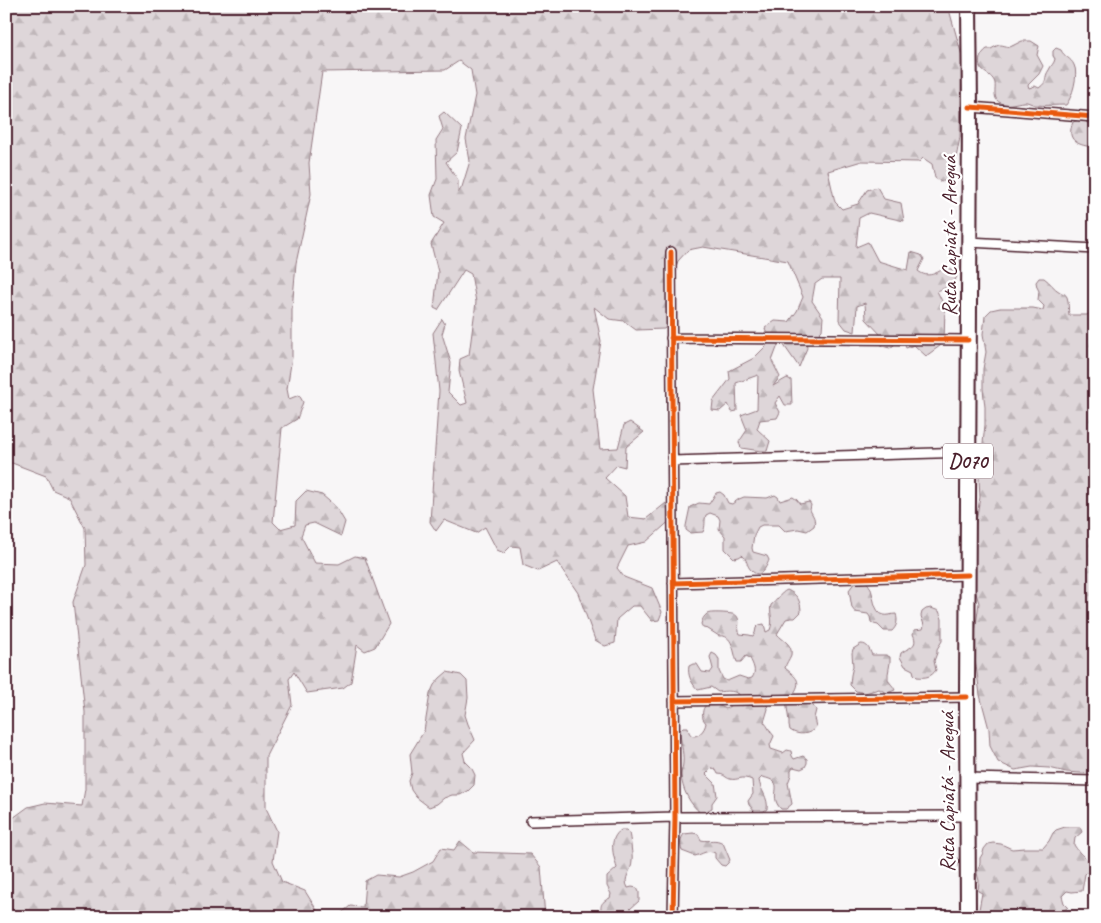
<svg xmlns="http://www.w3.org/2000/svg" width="1101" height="923" font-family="Caveat,sans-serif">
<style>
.forest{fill:url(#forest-firs);stroke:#947a82}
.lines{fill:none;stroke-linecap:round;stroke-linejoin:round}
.minor-casing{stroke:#4a1f2b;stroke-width:12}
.primary-casing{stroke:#4a1f2b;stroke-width:18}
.minor{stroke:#fff;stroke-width:9}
.primary{stroke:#fff;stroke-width:14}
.cycleway-casing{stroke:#fff;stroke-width:8}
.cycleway{stroke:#e8590c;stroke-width:5}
.labels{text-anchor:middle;stroke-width:4.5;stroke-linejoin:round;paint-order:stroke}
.shield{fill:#fff;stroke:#80626b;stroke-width:1}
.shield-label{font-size:20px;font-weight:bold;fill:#4a1f2b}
.street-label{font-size:21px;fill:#4a1f2b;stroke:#fff}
</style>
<defs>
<pattern id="forest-firs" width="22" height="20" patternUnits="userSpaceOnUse" patternTransform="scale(1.25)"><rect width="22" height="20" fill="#ded6d9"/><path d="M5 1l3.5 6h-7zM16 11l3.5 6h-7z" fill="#c0b7ba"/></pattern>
</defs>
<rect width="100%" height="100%" fill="#f8f6f7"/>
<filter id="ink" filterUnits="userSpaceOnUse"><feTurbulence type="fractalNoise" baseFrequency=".02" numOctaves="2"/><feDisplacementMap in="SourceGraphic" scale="10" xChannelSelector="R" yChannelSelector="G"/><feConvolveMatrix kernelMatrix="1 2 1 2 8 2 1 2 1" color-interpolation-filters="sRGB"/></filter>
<g filter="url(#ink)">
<!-- forest -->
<path class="forest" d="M6,6h942l14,50 -2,81 -8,42 -11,3 -6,-4 -3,-14 -9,-6 -4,4 -57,-1 -34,10 7,31 7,7 16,-5 9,-14 10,-3 7,12 17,4 3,18 -35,-8 -10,5 -3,29 12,-5 10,19 30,9 3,-18 10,3 3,4 -6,12c10,8 19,2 28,-4l8,4 3,5 -4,9 -16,6 8,16 -1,36 -18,13 -12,-11 -8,3 -4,-9 -12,9 -8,-2v-10l-16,-17 -1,-16 -8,3 -2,26 -9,-3 -7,-9 1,-41h-18l-7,5 -3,17 11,16 -1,13 -6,6 -10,-1 1,13 -8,19 -16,-23 -5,1 -6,16 8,16 -7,9 14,-8 4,2 1,25h-7l-5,-9 -5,7 5,9 -3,6 -17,2 -3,9 13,12 -3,10h-6l-20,-3 -2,-6 8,-12 -6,-15 16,-6 1,-34 -22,8 1,28 -5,1 -4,-8 -8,7 -8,-1 1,-9 17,-22 -1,-8 25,-13 15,-15 -4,-15 10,-7 14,1 8,-11 6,-14 -15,-36 -85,-14 -15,3 -10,11 -10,28 -2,18 4,15 -6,7 -28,1 -12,-9 -15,-2 -15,-12 7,34 -8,48 7,60 18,-1 6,-23 6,-3 14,10 -18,15 -1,20 -8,-2 -12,13 20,18 3,21 18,2 20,-16 7,15 -27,24 -18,4 -11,22 7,9 28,11 10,24 -3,8 -7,1 -12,-15h-8l-15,13 -2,24 -10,3 -10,-6 -17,-47 -21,-31 -19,9 -15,-6 -3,-18 -9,-1 -7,7 -7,-3 -12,-23 -9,6 -32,-13 -8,11 -6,-9 9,-131 -6,-58 9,-14 3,5 -3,10 9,29 -3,29 13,13 6,-2 -8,-32 1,-12 9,-4 7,-53 -5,-28 -7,-4 -26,40 -4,-2 4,-36 -7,-28 13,-21 -10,-6 -3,-22 6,-16 -1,-39 7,-11 -4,-13 5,-4 18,17 -5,23 -11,10 12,18v13l4,-6 8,-26 -4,-22 9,-44 -4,-25 -12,-9 -14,9 -123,2 -13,91 2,31 -15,69 -4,47v47l-5,32 2,10 10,-4 4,7 -6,17 -15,9 -9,94 7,7 15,-4 1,-24 10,-10 16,4 14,12 9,15 -4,14 -27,-13 -9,2 -4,11 14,27 24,1 16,-8 10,2 24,66 -14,23 -10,4 -8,-6 -6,37 -8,6 -36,5 -13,-21 -5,7 3,26 -26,51v52l11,23 -4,30 9,21 23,9 16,26h-315v-72l7,-27 15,-11 17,-4 37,3 3,-17v-77l-12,-110 13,-37 -1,-37 -16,-31 -16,-7 -7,-14 -34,-13 -6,1z
M1022,41h9l8,5 -2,9 6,11 -4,8 -11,11 1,3 6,-2 4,2c10,-7 4,-10 10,-18 2,-5 5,-6 6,-11l-2,-3v-5l3,-3 5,2c3,7 10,8 13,15 5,9 -2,33 -8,40 -10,0 -21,1 -31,0 -3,-1 -5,-2 -8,-3 -8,-1 -18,5 -26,1 -9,-3 -5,-14 -6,-20 -4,-12 -19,-9 -15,-25 2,-4 3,-6 7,-9h4c10,-6 9,-4 19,-2z
M1082,119l7,5 6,1v22c-16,-1 -30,-6 -22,-25z
M1039,278h5c6,4 10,11 16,14 5,3 4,0 7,5 2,5 1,12 2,18h18l8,-6v465l-29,-2 -17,-4 -17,-1 -17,3 -17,-8 -8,-16 -1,-17 -9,-34 -5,-37 -1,-18 5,-37 -5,-16 1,-36 -1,-17 6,-37 -1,-18 6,-54v-18l-2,-18v-20l3,-17 -3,-18 2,-18 6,-6 9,-2h33l10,2 1,-4 -6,-6 1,-9 -2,-4 -1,-5z
M720,492l4,3 4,8 4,1 7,-5 5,-2 23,1 8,-3 3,2 2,4 13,-4 4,3 3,4 9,-2 2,3 -1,5c3,6 6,9 4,16l-7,5 -9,-2 -13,2 -6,-6h-17l-4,2 -4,8 -2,13 1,4 14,4 2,4c-3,8 -9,20 -18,10 -5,-5 -3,-10 -9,-15l-3,2 -5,1 -9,-9v-13l-6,-7 1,-9 -2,-4 -8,-3 -4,2c-2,6 0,11 -3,17l-13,1 -4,-3v-4l4,-19 9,-4 10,1 7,-11z
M864,581c3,2 4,2 6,6 4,7 3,26 14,28 4,1 7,-1 12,-1 2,7 1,12 -4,17h-8l-6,-6 -4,-1 -3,-2 -1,-5 -2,-3 -13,-2 -3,-4 -3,-18 6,-8z
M787,590c10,4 14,11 14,22l-6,6h-4l-5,1 -9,15c6,7 16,10 14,21 -2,5 -5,8 -6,13 12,10 18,13 7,28l19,7 5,7 -2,8 2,9c-6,8 -18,9 -26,3l-1,-4v-4l-3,-22h-20l2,9 -4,13c4,4 6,10 10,14l-4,9 1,4 12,4 4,-3 4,1 1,5 2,3 9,-3 4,3v4l-2,4 -4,2 -8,-2 -2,3v5l-3,8 4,21 -6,5h-5c-15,-15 8,-27 -19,-32l-3,3c1,10 10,18 8,29l-3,2 -9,1 -6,-7 -1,-4 5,-7 -1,-14c-11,-5 -14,1 -22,-1 -4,-1 -6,-5 -12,-5l-2,-4 -4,-2 -6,6 9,9 2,13 -5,7v5l-7,4 -4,1c-11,-8 -19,-24 -20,-38 0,-4 2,-8 2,-12 1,-11 -3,-22 -3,-33l3,-3h5c1,16 16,8 18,-4l-3,-4c-3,-19 11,-17 23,-10l6,-5 4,-2 5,4 4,-1 -6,-11c-7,-4 -13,-3 -21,-2l-7,-5 -13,3c-6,-6 -11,-15 -9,-24l4,-2h4l5,8 8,1 3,-4 -3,-12 2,-4 4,2 3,4v12l4,8 4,2 12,-5 9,3 4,-1c5,-7 1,-13 -2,-20l-4,-2 -5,6h-4c-4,-11 -4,-28 -18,-26l-11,-7 -5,-1 -2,-4c1,-4 3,-8 6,-10 3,-2 21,-1 25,0 2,0 5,1 6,4 2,5 -1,10 2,16l9,1 4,1 2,-3 1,-5 3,-3 5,-1 2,8 4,-2c4,-10 -1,-17 1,-25 6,-4 9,-12 16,-15z
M931,608l8,3 3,8v22l-5,8v4l-3,8 2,9c-5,7 -10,8 -19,7l-3,-3 -1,-4 -8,-4 -5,-9 1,-4c8,-6 18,-6 12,-19l1,-4 9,-1 1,-4 -3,-9 1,-4 4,-3z
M861,644c7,0 8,5 11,11h14l4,2c1,8 -3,15 -2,22 1,4 5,6 7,11l-8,3 -8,-4 -14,4 -9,-2 -6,-6 1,-10 2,-9 -1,-13 1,-4z
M447,672l14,3 6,6 1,17 -3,17 3,9 7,16 -12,13 2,8 6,6 4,8 -1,10 -6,6 -8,4h-8l-8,3 -7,6 -8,3 -13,-10 -5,-7 -2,-9 3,-8 -2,-19 14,-23 6,-37 4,-9 6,-7z
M1065,827h15l2,5 -7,6 -1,7c2,2 3,5 5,7 6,7 10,6 11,17l-5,5 -3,17 -10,1 -5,-1 -5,5 2,7 4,4c-4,4 -8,5 -11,10h-51l-10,-5c-6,3 -12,8 -18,3l4,-22 -4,-2 1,-10 -2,-8 3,-10v-5l3,-5 1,-4 4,-5 5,-1 8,1 11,5 13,-1h18l6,-7 4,-8 3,-3z
M621,830h5l3,3c1,4 4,24 3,28 0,11 -10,16 -4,27l4,-1 5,1 2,4v9l-9,8 1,8h-30c0,-11 -2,-14 9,-19l1,-4 -4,-8v-9l10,-9c-4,-13 -9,-29 4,-38z
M693,833l5,1 3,6c9,2 14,-2 22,3l7,17 -2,3 -3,3 -4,-1 -6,-7v-5c-8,-4 -12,1 -20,3l-13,-5c-2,-6 -2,-12 2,-17z
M460,841l13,11 57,2 11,13 4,50h-208l13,-11 13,1 2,-26 11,-6 23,2 14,-5 20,-11 8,-13 13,2z"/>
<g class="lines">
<!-- minor casing -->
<g class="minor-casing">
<path id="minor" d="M970,107l125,10
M969,242l126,7
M671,252l4,565 -2,100
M671,338l297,2
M672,461l296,-9
M673,583l295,-8
M674,701l293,-4
M968,778l127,3
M531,821l144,-4 293,-1"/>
</g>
<!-- primary casing -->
<g class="primary-casing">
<path id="primary" d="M968,917l-1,-220 3,-590 -1,-101"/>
</g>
<!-- minor -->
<use href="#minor" class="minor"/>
<!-- primary -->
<use href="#primary" class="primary"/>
<!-- cycleway casing -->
<g class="cycleway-casing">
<path id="cycleway" d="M970,107l125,10
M671,252l4,565 -2,100
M671,338l297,2
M673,583l295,-8
M674,701l293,-4"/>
</g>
<!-- cycleway -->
<use href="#cycleway" class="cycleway"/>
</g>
</g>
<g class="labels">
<!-- shield labels -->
<rect class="shield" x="943" y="443.5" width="50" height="35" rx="4"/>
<g class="shield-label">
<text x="968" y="468">D070</text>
</g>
<!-- street labels -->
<g class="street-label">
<text transform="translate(949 236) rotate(-90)" y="7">Ruta Capiatá - Areguá</text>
<text transform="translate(947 792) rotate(-90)" y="7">Ruta Capiatá - Areguá</text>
</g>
</g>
<!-- margin -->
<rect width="1101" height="923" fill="none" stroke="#fff" stroke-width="25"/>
<rect x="12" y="12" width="1076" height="898" fill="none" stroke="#4a1f2b" stroke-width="2" filter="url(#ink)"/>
</svg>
